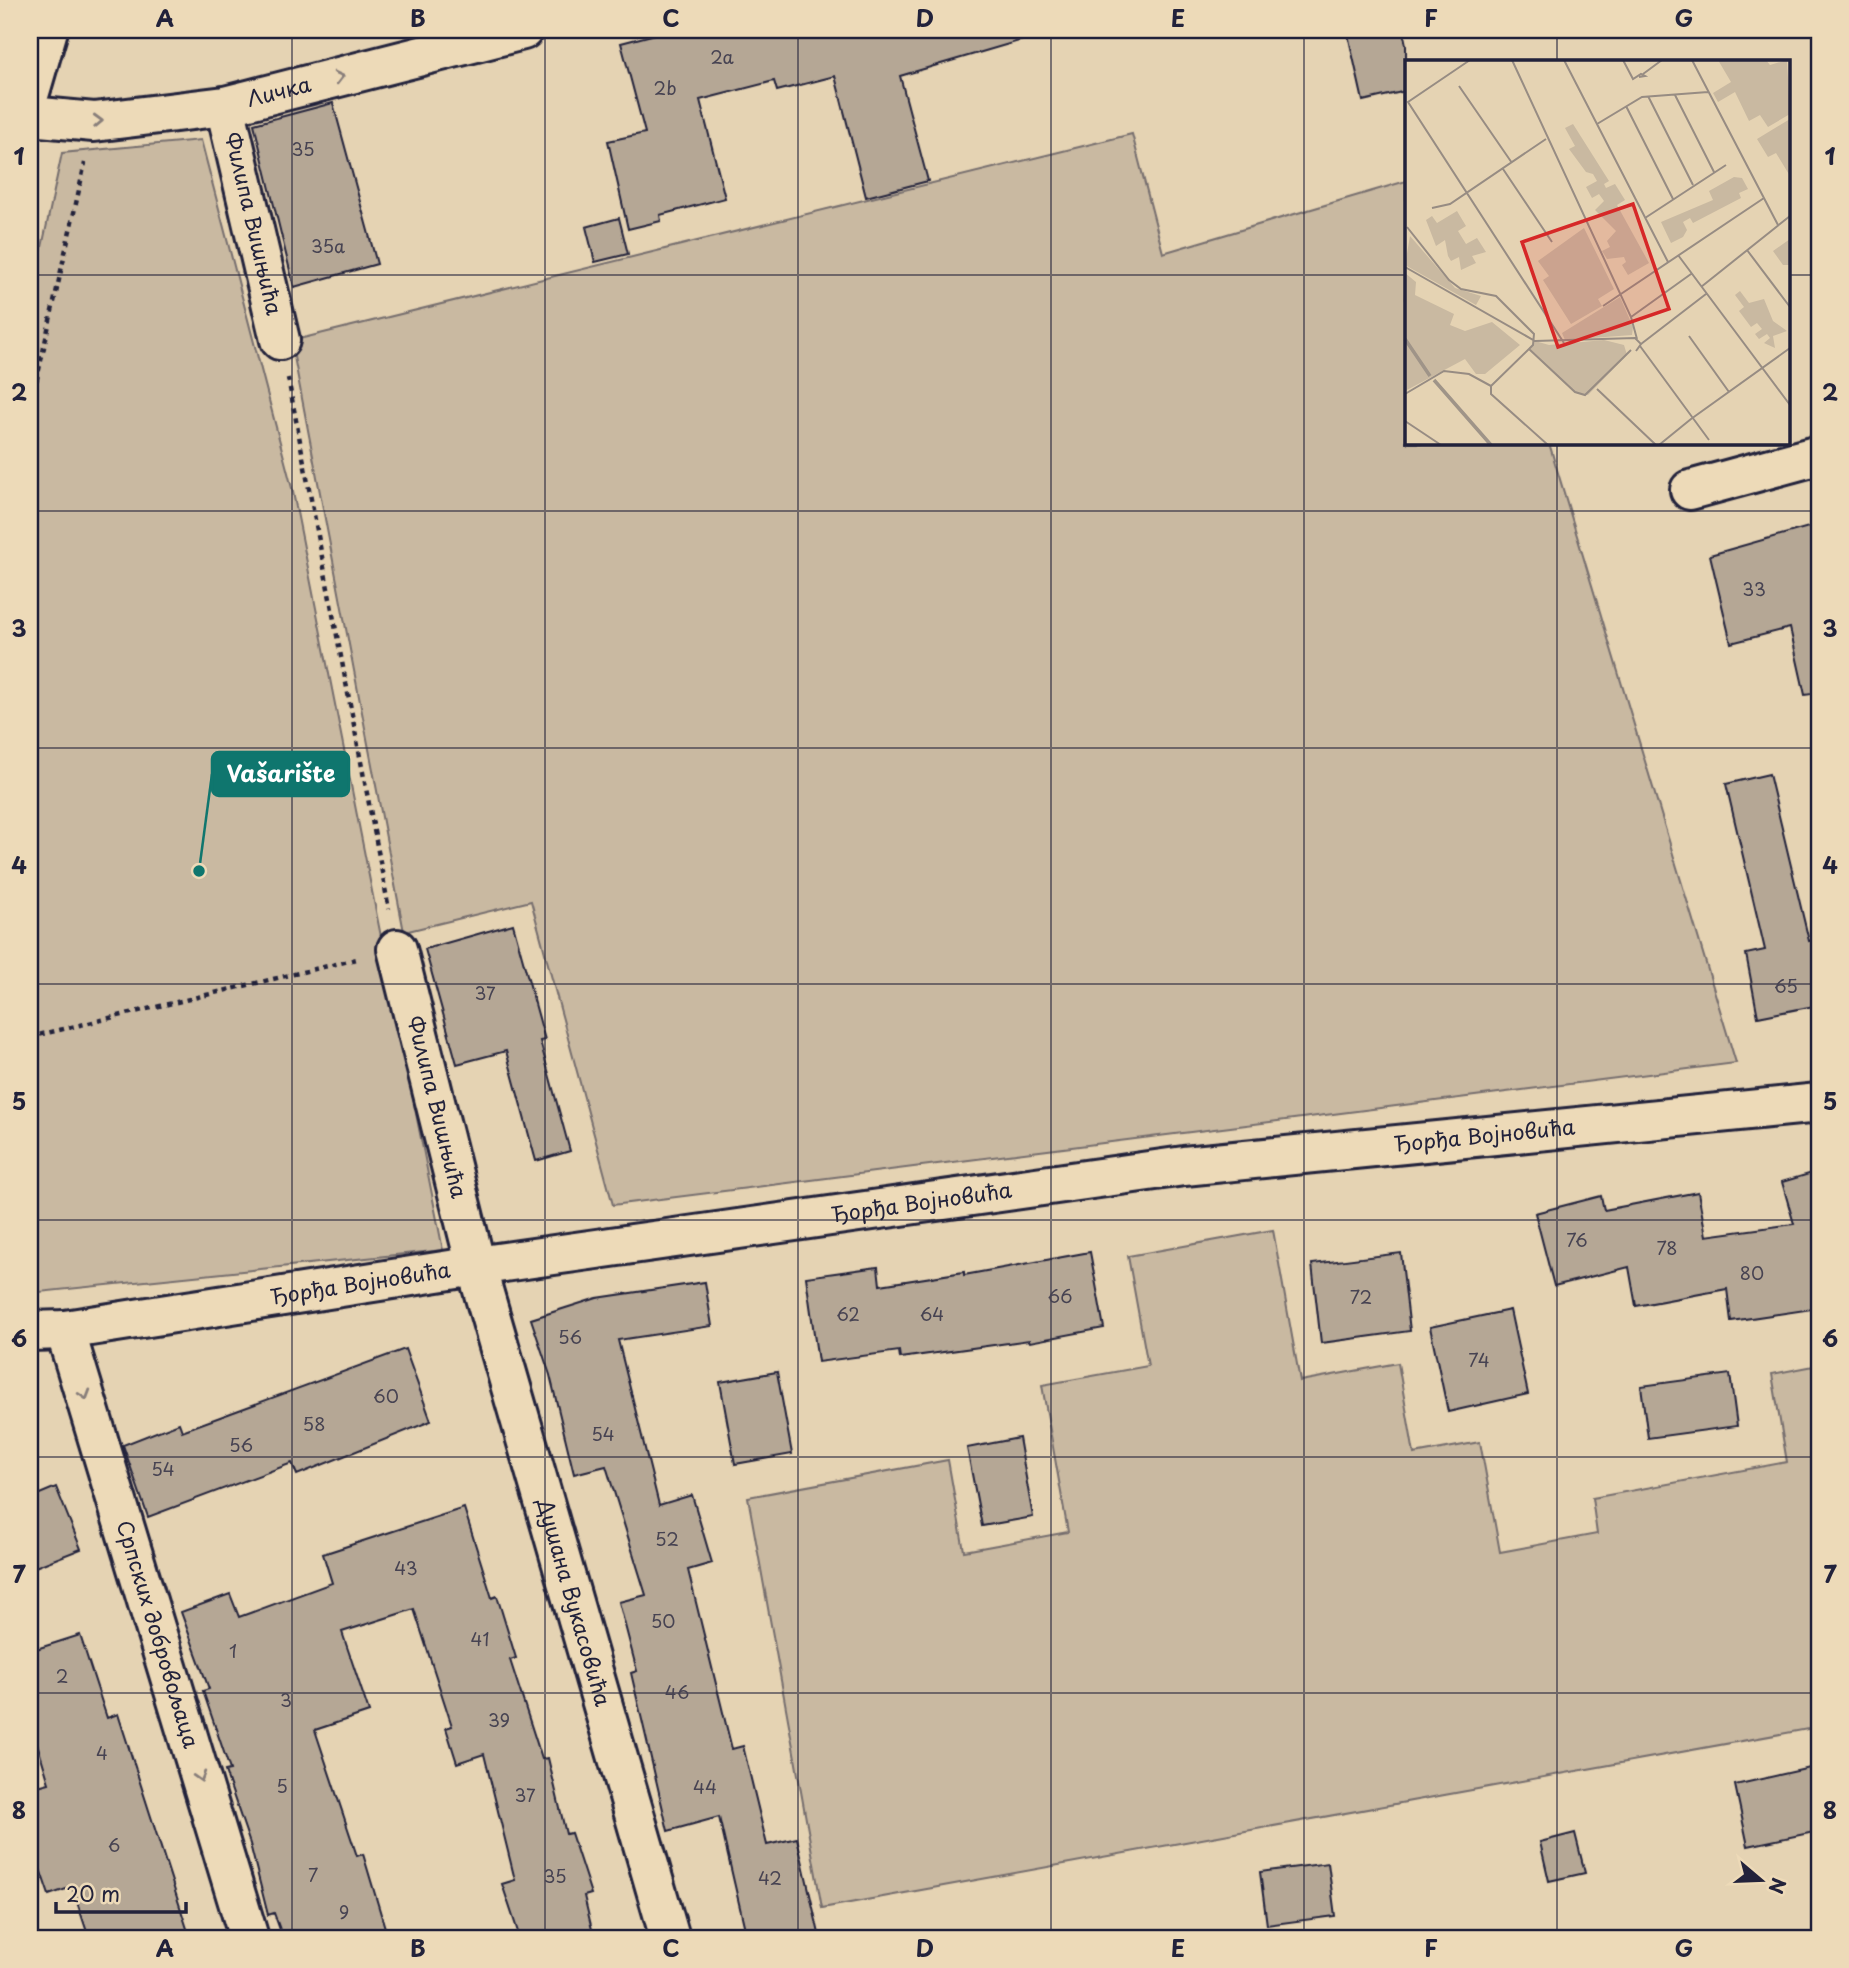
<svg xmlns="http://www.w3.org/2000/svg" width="1849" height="1968" font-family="'Playpen Sans',sans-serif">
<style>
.green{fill:#c9b9a1;stroke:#766e6e;stroke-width:2}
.building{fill:#b5a795;stroke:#22223b;stroke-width:2}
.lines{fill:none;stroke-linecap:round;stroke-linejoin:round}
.minor-casing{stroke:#22223b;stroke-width:44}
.secondary-casing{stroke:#22223b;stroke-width:44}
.path{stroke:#22223b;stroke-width:4.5;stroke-dasharray:5 5;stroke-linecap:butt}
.minor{stroke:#eddab8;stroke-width:38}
.secondary{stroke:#eddab8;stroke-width:38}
.oneway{stroke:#887e7a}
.grid{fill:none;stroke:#22223b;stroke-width:2;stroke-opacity:0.55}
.labels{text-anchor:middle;stroke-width:7;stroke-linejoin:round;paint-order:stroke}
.number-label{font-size:18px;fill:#474352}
.street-label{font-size:21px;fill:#22223b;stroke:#eddab8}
.inset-river{fill:none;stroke:#9f9488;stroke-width:3.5}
.inset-road{fill:none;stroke:#978c83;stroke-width:2}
.view{fill:#d62828;fill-opacity:0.15;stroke:#d62828;stroke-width:3.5}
.inset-edge{fill:none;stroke:#22223b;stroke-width:3.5}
.leader{fill:none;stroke:#0f766e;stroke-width:2.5}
.callout-dot{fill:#0f766e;stroke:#eddab8;stroke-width:2.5}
.callout{fill:#0f766e;stroke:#0f766e;stroke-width:2.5}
.callout-label{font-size:23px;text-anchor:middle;font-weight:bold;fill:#fff}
.neatline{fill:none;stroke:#22223b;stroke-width:2.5}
.grid-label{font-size:23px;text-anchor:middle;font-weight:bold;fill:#22223b}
</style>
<rect width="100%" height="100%" fill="#e5d3b3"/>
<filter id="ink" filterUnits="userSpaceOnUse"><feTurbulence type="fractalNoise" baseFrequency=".0143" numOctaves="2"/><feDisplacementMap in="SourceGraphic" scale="14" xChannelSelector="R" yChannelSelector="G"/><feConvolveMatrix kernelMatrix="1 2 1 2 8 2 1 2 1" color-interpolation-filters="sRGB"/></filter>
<g filter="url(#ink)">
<!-- green -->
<path class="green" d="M1132,134l31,119 243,-72v262h143l187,620 -1123,142 -82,-304 -127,31 -113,-591z
M201,140l92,352 150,758 -413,43v-989l32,-151z
M1273,1230l27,151 98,-18 16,91 66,-12 20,110 97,-18 -5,-36 195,-36 -15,-88 47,-9v362l-997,181 -74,-411 200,-37 16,91 104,-19 -26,-147 106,-19 -20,-110z"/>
<!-- building -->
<path class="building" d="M671,30h354l1,9 -126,37 28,105 -62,16 -31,-121 -58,15 -3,-10 -74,19 25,98 -65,17 1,6 -33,8 -20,-88 37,-8 -24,-90z
M1347,30h56l3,15v46l-43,10z
M333,103l44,161 -83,23 -40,-163z
M619,218l9,36 -33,8 -9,-35z
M1819,524v169l-14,2 -15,-67 -59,15 -21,-88z
M1769,774l40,167 5,-1 5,29v36l-61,12 -12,-63 19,-4 -39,-166z
M513,924l32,116 -5,1 30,110 -34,10 -30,-110 -49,13 -32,-115z
M1819,1171v137l-88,13 -4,-32 -91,17 -7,-39 -75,19 -19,-73 66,-17 3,14 94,-18 8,44 88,-12 -12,-42z
M1090,1252l14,76 -74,14 -1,-2 -129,18 -1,-7 -81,11 -12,-85 72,-10 2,18 84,-13v3z
M1401,1253l9,78 -89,12 -9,-79z
M705,1282l7,44 -94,14 41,165 33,-10 20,68 -24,7 44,179 11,-3 24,99 30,-7 23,100h-73l-28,-121 -51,14 -37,-158 6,-2 -18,-69 27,-7 -40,-129 -32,8 -24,-99 -19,-56 66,-21z
M1510,1310l18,84 -80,18 -18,-85z
M405,1349l26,72 -134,54 -5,-12 -144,54 -25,-72 56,-22 3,8z
M777,1372l15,82 -57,10 -15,-82z
M1730,1374l7,52 -89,12 -7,-52z
M1019,1438l14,79 -51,9 -15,-78z
M56,1487l25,62 -51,20v-71z
M464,1508l28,90 5,-2 19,62 -6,2 32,99 6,-1 18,76 5,-1 20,61 -7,2 10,42h-74l-18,-54 13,-4 -31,-126 -27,9 -11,-35 6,-2 -38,-117 -72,23 27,80 -54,18 42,126 6,-2 25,84h-105l-9,-25 -6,2 -18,-71 -25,-73 5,-1 -27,-79 6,-2 -28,-77 49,-18 9,23 93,-34 -9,-29z
M80,1635l27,83 11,-4 72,224h-101l-17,-51 -23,8 -19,-55v-52l19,-5 -19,-63v-69z
M1819,1766v65l-71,15 -13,-61z
M1575,1833l10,40 -36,8 -9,-39z
M1328,1863l7,53 -68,9 -7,-53z"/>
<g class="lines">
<!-- minor casing -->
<g class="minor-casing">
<g id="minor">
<path id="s1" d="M225,106l55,234"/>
<path id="s2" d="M30,116l64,6 131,-16 298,-76"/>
<path d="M1690,490l129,-35"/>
<path id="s3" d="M397,949l79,317 194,672"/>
<path id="s4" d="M65,1330l184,608"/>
<path id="s5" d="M30,1331l35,-1 411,-64 708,-100 635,-63"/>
</g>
</g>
<!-- secondary casing -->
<g class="secondary-casing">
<path id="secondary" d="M30,92l18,-62"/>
</g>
<!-- path -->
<path class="path" d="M288,378l101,531
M30,410l55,-247
M30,1037l327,-78"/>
<!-- minor -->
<use href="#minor" class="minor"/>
<!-- secondary -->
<use href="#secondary" class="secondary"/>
</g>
<!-- one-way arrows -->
<defs><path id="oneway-chevron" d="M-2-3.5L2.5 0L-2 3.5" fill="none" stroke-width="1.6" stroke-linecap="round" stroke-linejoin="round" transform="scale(1.75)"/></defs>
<g class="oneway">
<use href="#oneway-chevron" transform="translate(339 77) rotate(-14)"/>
<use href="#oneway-chevron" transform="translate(98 121) rotate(-2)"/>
<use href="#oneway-chevron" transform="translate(85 1395) rotate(73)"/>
<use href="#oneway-chevron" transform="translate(200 1777) rotate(73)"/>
</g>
</g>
<!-- grid -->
<path class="grid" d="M292,30v1908M545,30v1908M798,30v1908M1051,30v1908M1304,30v1908M1557,30v31M30,275h1376M1788,275h31M1557,443v1495M30,511h1789M30,748h1789M30,984h1789M30,1220h1789M30,1457h1789M30,1693h1789"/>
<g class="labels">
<!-- number labels -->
<g class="number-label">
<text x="722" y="64">2a</text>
<text x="665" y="95">2b</text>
<text x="303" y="156">35</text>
<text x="328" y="253">35a</text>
<text x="1754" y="596">33</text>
<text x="1786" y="993">65</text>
<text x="485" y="1000">37</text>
<text x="1577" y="1247">76</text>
<text x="1667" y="1255">78</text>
<text x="1752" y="1280">80</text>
<text x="1060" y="1303">66</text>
<text x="1361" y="1304">72</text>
<text x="848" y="1321">62</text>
<text x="932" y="1321">64</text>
<text x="570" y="1344">56</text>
<text x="1479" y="1367">74</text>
<text x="386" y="1403">60</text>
<text x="314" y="1431">58</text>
<text x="603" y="1441">54</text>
<text x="241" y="1452">56</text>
<text x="163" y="1476">54</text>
<text x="667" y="1546">52</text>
<text x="406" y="1575">43</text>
<text x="663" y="1628">50</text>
<text x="480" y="1646">41</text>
<text x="233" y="1658">1</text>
<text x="62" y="1683">2</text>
<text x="677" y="1699">46</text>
<text x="286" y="1707">3</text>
<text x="499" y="1727">39</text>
<text x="102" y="1760">4</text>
<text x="282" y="1793">5</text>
<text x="705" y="1794">44</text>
<text x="525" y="1802">37</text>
<text x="114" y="1852">6</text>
<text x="313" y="1882">7</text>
<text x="555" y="1883">35</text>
<text x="770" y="1885">42</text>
<text x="344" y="1919">9</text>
</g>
<!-- street labels -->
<g class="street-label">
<text dy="7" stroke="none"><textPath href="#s2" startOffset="252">Личка</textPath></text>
<text dy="7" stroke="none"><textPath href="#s1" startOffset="121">Филипа Вишњића</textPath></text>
<text dy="7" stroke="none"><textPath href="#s3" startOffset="163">Филипа Вишњића</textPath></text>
<text dy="7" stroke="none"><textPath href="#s5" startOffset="1468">Ђорђа Војновића</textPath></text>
<text dy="7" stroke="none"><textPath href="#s5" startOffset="901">Ђорђа Војновића</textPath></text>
<text dy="7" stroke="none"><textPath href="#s5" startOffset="334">Ђорђа Војновића</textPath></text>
<text dy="7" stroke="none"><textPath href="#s3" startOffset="677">Душана Вукасовића</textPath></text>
<text dy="7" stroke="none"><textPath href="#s4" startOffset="318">Српских добровољаца</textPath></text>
</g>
</g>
<!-- overview -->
<g transform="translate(1405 60)">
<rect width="385" height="385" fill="#e5d3b3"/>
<path d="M313,0h48l4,5 17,-5 3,54 -22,13 -8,-12 -11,6 -14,-29 -17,10 -5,-9 18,-11zM385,59v57l-14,-23 -8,4 -11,-18zM168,64l36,57 -5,3 2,4 9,-4 10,16 -8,5 32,58 -21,12 -6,-10 4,-3 -2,-5 -17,2 -5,-8 8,-4 -3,-6 9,-10 -21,-21 9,-9 -5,-7 -7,4 -6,-11 11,-6 -4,-7 -7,-2 -17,-23 6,-3 -10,-18zM329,117l8,1 6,11 -9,4 2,5 -48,25 -3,-5 -7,4 4,8 -4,7 -12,6 -10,-21 52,-22 -4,-9zM52,151l9,15 -8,5 8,13 11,-6 9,14 -14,4 4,7 -15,7 -2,-13 -8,4 -3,-5 -3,-16 -9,6 -10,-26 6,-4 5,7zM179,168l30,61 -16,10 4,7 -31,18 -28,-44 6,-4 -11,-15zM5,176l45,52 26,8 -5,9 -71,-40zM385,179v26h-7l-10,-14zM0,213l11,9 -1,13 39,19 -4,11 15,6 27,-9 28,23 -35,29h-9l-11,-15 -60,32zM335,231l9,12 15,-4 9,22 14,10 -14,5 2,12 -11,-5 6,-5 -3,-4 -8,5 -4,-5 7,-5 -5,-6 -6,4 -12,-16 5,-4 -9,-12zM215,237l13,30 -1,8 -67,5 -3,-7zM199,280l20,5 3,10 -39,40 -13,-3 -46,-44 6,-7 14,4z" fill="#c9b9a1"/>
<path class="inset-river" d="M0,279l25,37M29,320l57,65"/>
<path class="inset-road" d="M65,0l-62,42 156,241M107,0l119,257 6,22M159,0l104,202M218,0l10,19 8,-5 4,2 -6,1M287,0l86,165M238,14l19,-14M54,26l53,77M270,35l39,77M243,36l45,89M221,46l47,93M192,64l45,-27 66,-5M98,109l49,73M27,148l18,-4 96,-65M240,158l81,-53M2,167l42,53 12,9 35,7 38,38 -1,11 -42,41M342,190l43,57M273,195l112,150M0,207l130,74 100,-3 6,6 -5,7M296,227l89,-71M198,246l161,-108M226,257l60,-43M284,276l40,56M236,284l65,-50M235,286l69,94M124,289l46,43 10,3 46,-45M86,326v8l57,51M192,329l59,56M0,334l39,-23 25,3 22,12M286,359l99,-71M0,361l36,24M254,385l32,-26"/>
<path class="view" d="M228,144l36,105 -111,38 -36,-105z"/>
<rect width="385" height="385" class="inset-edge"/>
</g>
<!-- callouts -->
<path class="leader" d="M199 871L212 774"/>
<circle class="callout-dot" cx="199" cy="871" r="7"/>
<rect class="callout" x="212" y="752" width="137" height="44" rx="7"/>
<g class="callout-label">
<text x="281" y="782">Vašarište</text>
</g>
<!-- margin -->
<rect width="1849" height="1968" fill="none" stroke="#eddab8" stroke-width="77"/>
<!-- north arrow -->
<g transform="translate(1761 1880) rotate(109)" stroke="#eddab8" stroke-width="5" paint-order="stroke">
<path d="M0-5L12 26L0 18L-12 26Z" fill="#22223b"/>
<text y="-10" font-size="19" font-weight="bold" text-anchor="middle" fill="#22223b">N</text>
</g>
<!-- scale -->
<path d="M56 1902v10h130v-10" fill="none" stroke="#22223b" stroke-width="3.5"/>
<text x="66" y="1902" font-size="21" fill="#22223b" stroke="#eddab8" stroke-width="5" paint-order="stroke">20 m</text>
<rect x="38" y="38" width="1773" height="1892" class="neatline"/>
<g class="grid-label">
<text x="165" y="27">A</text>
<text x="418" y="27">B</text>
<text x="671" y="27">C</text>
<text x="925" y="27">D</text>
<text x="1178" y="27">E</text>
<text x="1431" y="27">F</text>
<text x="1684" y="27">G</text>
<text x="19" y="165">1</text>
<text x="1830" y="165">1</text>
<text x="19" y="401">2</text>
<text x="1830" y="401">2</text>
<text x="19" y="637">3</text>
<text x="1830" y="637">3</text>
<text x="19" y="874">4</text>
<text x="1830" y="874">4</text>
<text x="19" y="1110">5</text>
<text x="1830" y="1110">5</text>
<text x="19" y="1347">6</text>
<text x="1830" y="1347">6</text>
<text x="19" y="1583">7</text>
<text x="1830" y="1583">7</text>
<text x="19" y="1819">8</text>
<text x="1830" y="1819">8</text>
<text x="165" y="1957">A</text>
<text x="418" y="1957">B</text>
<text x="671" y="1957">C</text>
<text x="925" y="1957">D</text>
<text x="1178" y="1957">E</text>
<text x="1431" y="1957">F</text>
<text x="1684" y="1957">G</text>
</g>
</svg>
